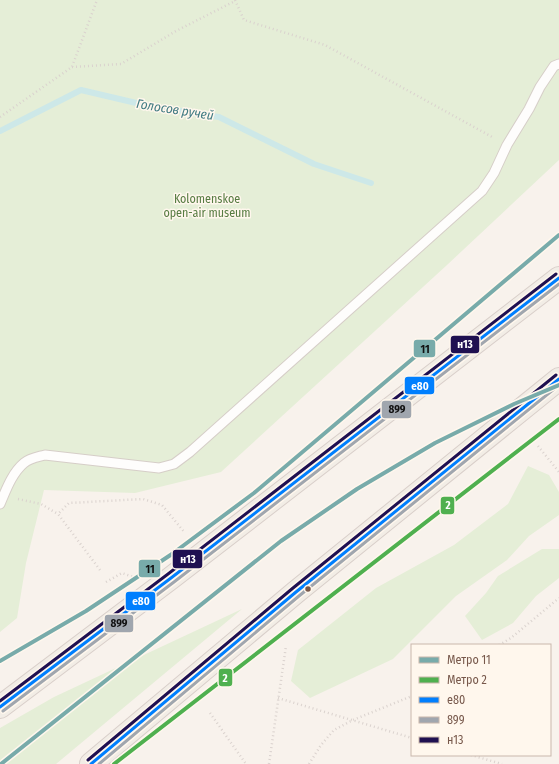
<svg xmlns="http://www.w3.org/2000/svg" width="559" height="764" font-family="'Fira Sans Condensed',sans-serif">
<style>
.green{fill:#e5eed7}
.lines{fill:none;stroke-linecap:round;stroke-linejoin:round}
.stream{stroke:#cde8e8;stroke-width:6}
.lane-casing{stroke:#d6cec8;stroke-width:11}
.primary-casing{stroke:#d9cfca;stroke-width:24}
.path{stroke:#dad2ce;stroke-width:2.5;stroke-dasharray:1 3;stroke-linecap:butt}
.lane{stroke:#fefdfc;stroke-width:9}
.primary{stroke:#f2ede6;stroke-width:22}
.bus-1-casing{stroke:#fff7ed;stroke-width:6}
.bus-2-casing{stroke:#fff7ed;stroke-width:6}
.bus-3-casing{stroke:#fff7ed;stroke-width:6}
.bus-1{stroke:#007ffe;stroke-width:3}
.bus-2{stroke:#a0a6ae;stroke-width:3}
.bus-3{stroke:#1f1051;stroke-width:3}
.metro-1-casing{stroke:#fff7ed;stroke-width:7}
.metro-2-casing{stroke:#fff7ed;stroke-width:7}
.metro-1{stroke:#78abaa;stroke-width:4}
.metro-2{stroke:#4fb04f;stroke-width:4}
.bus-dot{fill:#77584b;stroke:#fff7ed;stroke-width:1.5}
.labels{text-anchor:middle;stroke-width:3;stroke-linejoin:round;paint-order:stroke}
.park-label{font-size:12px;fill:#577c42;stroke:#fff7ed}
.water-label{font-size:13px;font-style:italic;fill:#417b83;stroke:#fff7ed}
.line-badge{stroke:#fff7ed;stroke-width:1.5}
.badge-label{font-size:11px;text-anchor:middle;font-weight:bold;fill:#fff}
.pale-badge-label{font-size:11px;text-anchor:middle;font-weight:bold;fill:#111}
</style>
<rect width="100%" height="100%" fill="#f8f2ec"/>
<!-- green -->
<path class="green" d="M0,0h559v160l-112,105 -226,207 -86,21 -91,-3 -18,73 -9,55 -17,14z
M528,466l21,9 10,17v23l-30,21 -22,24 -51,36 -63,63 -83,39 -19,-17 7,-31 78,-62 78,-43 54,-41z
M542,549h17v29l-23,18 -23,27 -31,17 -17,-24 21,-23 12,-17z
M242,609l-186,155h-56v-36l54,-31z"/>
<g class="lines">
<!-- stream -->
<path class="stream" d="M0,131l81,-41 68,16 70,11 95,47 57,19"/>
<!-- lane casing -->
<g class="lane-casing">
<path id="lane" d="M0,504c6,-14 12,-31 24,-41 6,-5 14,-6 21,-8l114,13 15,-4 16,-12 292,-261 12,-18 13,-28 22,-36 11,-22 14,-21 5,-2"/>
</g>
<!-- primary casing -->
<g class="primary-casing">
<path id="primary" d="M0,707l171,-129 388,-300
M91,764l205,-172 263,-213"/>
</g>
<!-- path -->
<path class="path" d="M235,0l9,20 81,25 169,93
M72,67l49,-3 55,-33 59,-30
M0,117l72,-50 25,-67
M538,446l21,26
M18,499l23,5 17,10
M100,570l-42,-56 11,-11 74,-4 19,6 23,28
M106,582l16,-9 11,4
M499,645l12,-7 48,-40
M278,698l134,40
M210,713l36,51
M471,755l31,9
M269,764l17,-118
M309,764l12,-19 13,-15 19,-10 59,-24"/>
<!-- lane -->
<use href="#lane" class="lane"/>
<!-- primary -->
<use href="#primary" class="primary"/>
<!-- bus-1 casing -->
<g class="bus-1-casing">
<path id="bus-1" d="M0,707l171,-129 388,-300
M91,764l205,-172 263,-213"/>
</g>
<!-- bus-2 casing -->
<g class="bus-2-casing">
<path id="bus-2" d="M3,711l171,-129 385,-298
M99,764l200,-168 260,-211"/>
</g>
<!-- bus-3 casing -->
<g class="bus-3-casing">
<path id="bus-3" d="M0,701l168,-127 388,-300
M88,760l205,-172 263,-213"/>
</g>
<!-- bus-1 -->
<use href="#bus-1" class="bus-1"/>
<!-- bus-2 -->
<use href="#bus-2" class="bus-2"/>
<!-- bus-3 -->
<use href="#bus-3" class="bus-3"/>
<!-- metro-1 casing -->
<g class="metro-1-casing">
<path id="metro-1" d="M0,661l86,-50 86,-57 82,-61 305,-258
M1,764l280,-223 76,-52 78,-46 79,-39 45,-19"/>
</g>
<!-- metro-2 casing -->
<g class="metro-2-casing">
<path id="metro-2" d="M114,764l445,-345"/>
</g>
<!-- metro-1 -->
<use href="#metro-1" class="metro-1"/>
<!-- metro-2 -->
<use href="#metro-2" class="metro-2"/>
</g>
<!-- markers -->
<circle class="bus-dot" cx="308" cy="589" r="3.5"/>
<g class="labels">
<!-- park labels -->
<g class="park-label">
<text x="207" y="203">Kolomenskoe<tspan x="207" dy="14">open-air museum</tspan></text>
</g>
<!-- water labels -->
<g class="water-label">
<text transform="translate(175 109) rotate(9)" y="5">Голосов ручей</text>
</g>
</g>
<g class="line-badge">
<rect x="450" y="335" width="30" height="19" rx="4" fill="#1f1051"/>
<rect x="413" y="339" width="23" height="19" rx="4" fill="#78abaa"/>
<rect x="404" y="376" width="31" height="19" rx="4" fill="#007ffe"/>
<rect x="381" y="400" width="31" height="19" rx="4" fill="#a0a6ae"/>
<rect x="440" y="496" width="15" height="19" rx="4" fill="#4fb04f"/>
<rect x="172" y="549" width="31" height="20" rx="4" fill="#1f1051"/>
<rect x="138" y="559" width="23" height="19" rx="4" fill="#78abaa"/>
<rect x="125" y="591" width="31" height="20" rx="4" fill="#007ffe"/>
<rect x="104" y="614" width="30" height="19" rx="4" fill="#a0a6ae"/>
<rect x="218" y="668" width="15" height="19" rx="4" fill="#4fb04f"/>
</g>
<g class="badge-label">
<text x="465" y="348">н13</text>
<text x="420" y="390">е80</text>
<text x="448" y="509">2</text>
<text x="188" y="563">н13</text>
<text x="141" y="605">е80</text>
<text x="225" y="682">2</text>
</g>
<g class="pale-badge-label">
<text x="425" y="353">11</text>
<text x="397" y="413">899</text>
<text x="150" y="573">11</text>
<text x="119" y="627">899</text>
</g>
<!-- legend -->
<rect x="411" y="644" width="140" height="112" fill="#fff7ed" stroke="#c9b7ac"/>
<rect x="419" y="657" width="20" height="6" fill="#78abaa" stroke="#c9b7ac"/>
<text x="447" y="664" font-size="12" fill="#77584b">Метро 11</text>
<rect x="419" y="677" width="20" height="6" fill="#4fb04f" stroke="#c9b7ac"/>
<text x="447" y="684" font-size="12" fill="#77584b">Метро 2</text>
<rect x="419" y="697" width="20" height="6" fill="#007ffe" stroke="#c9b7ac"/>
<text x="447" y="704" font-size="12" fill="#77584b">е80</text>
<rect x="419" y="717" width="20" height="6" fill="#a0a6ae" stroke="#c9b7ac"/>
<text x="447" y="724" font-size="12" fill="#77584b">899</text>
<rect x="419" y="737" width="20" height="6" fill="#1f1051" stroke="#c9b7ac"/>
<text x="447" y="744" font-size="12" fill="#77584b">н13</text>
</svg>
